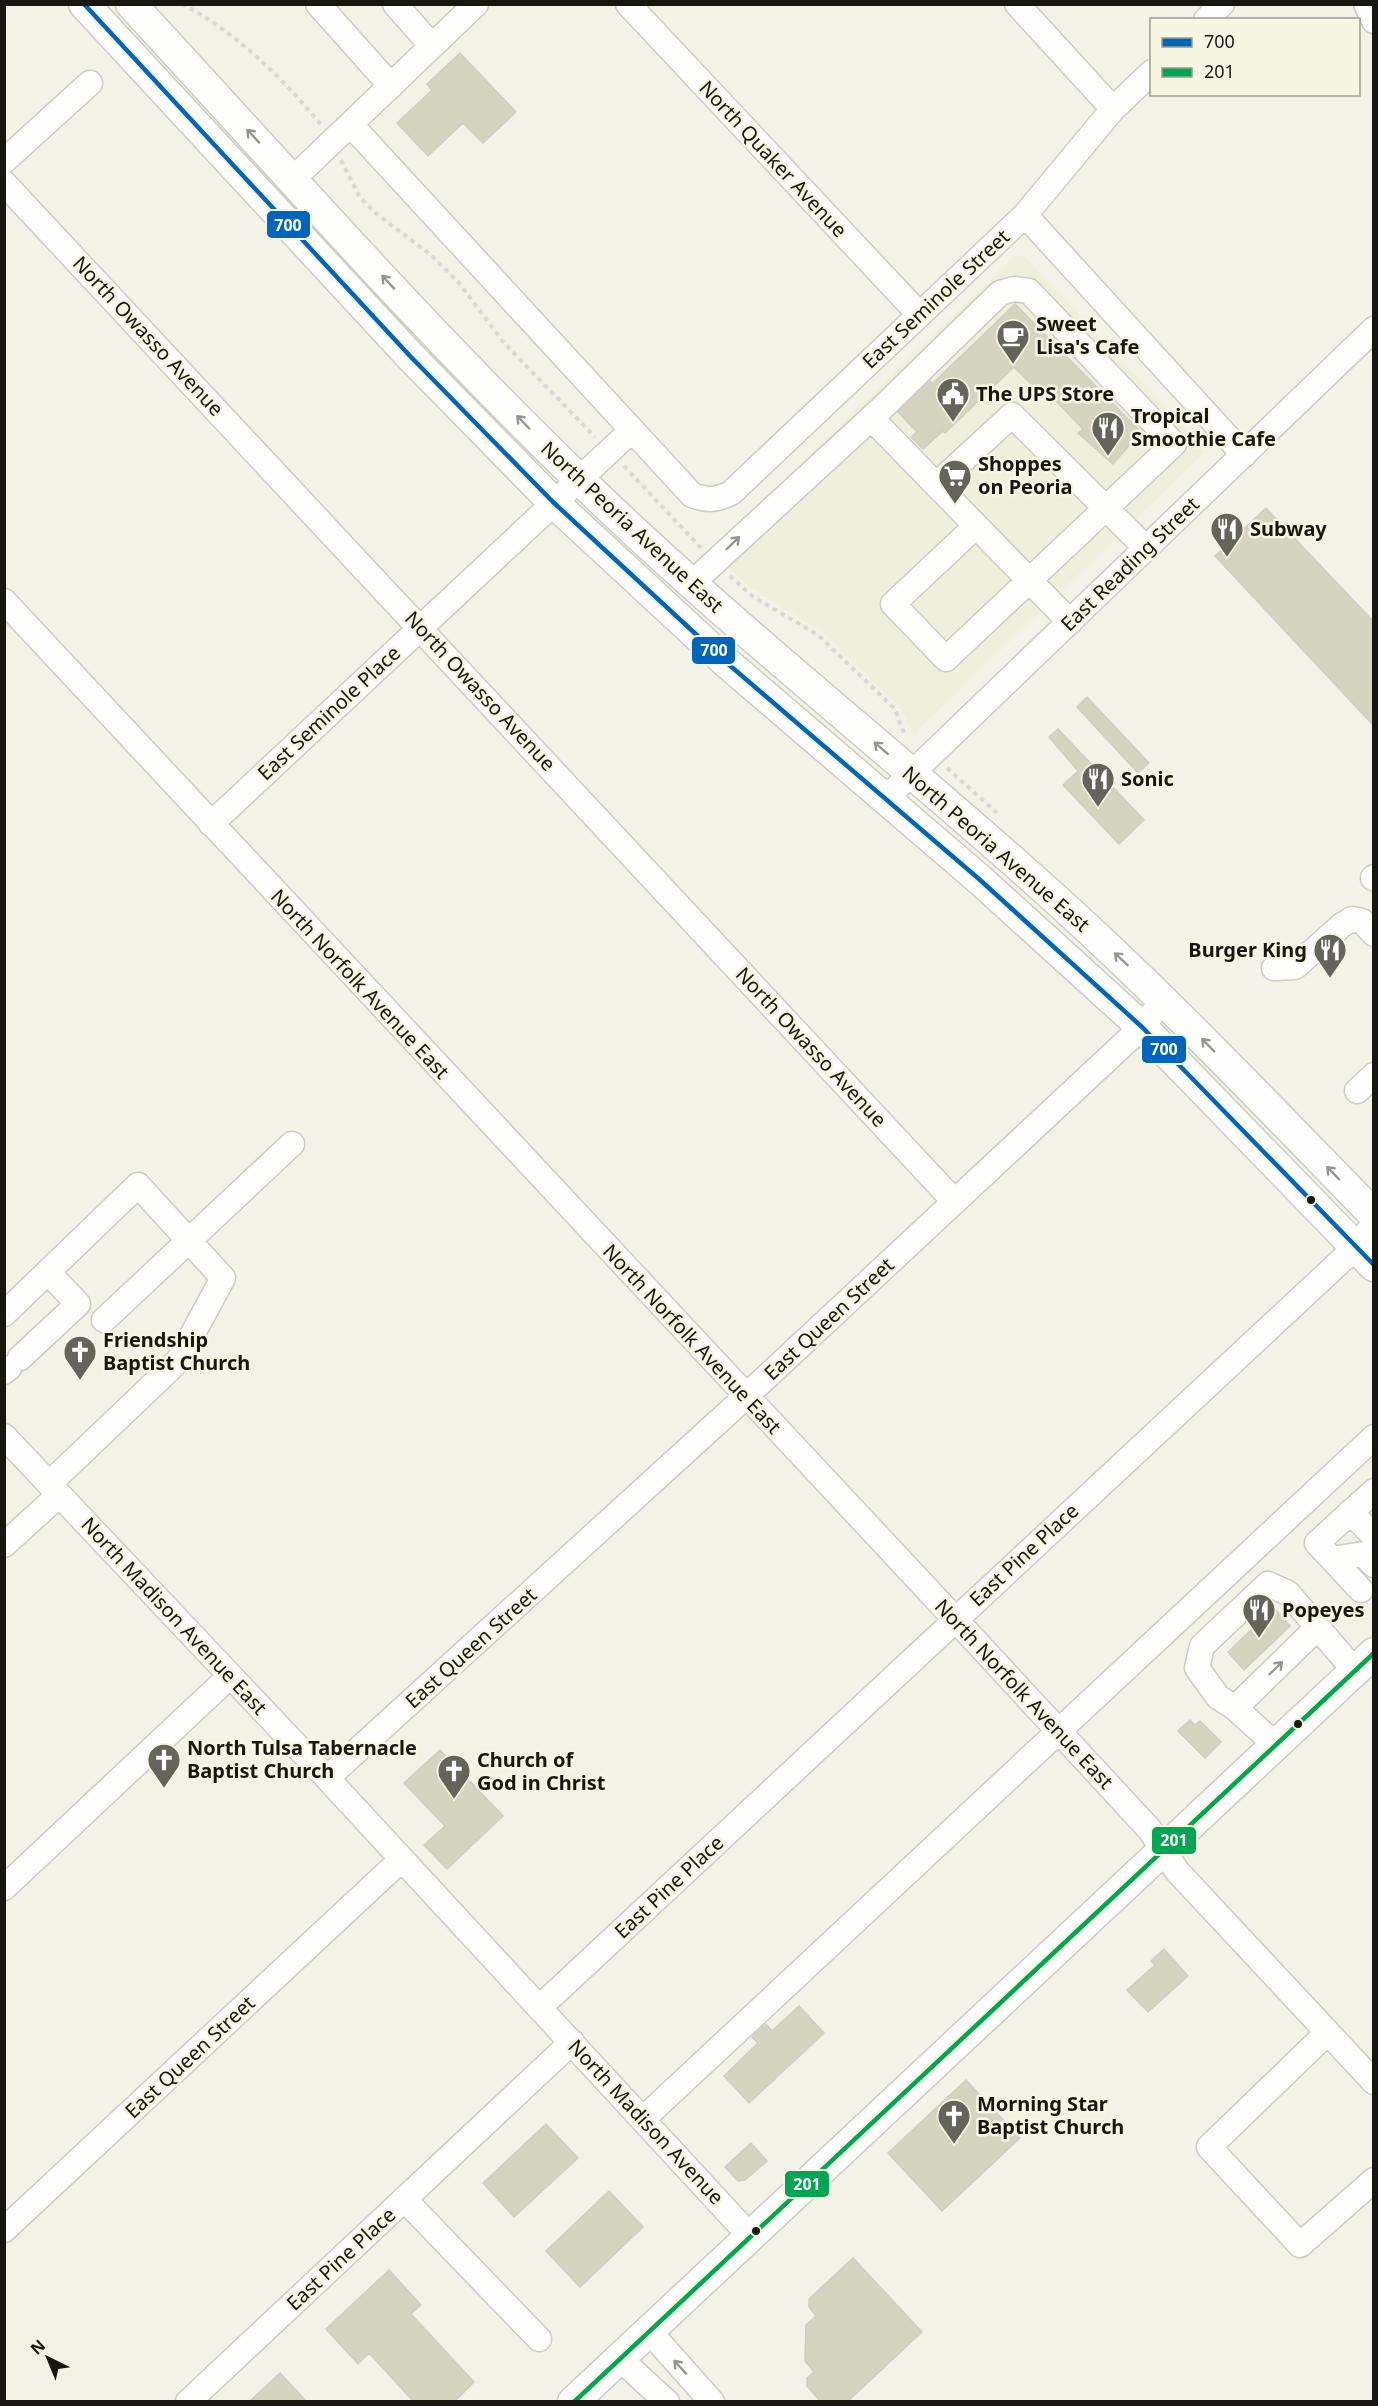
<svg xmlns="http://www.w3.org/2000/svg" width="1378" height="2406" font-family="'Noto Sans',sans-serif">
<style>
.built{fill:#eff0db}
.building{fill:#d4d4bf;stroke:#cecec5;stroke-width:1.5}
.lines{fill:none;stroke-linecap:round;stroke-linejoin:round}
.minor-casing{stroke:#cdcdc4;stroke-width:27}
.major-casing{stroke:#cdcdc4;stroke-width:33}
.path{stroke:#d9d9d6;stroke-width:4;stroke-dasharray:4.5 4.5;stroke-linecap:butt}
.minor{stroke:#fdfdfb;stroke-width:24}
.major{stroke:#fdfdfb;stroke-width:30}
.bus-1-casing{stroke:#f6f6e2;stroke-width:9}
.bus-2-casing{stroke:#f6f6e2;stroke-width:9}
.bus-1{stroke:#0065bd;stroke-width:4.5}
.bus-2{stroke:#00a651;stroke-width:4.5}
.oneway{stroke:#969691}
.bus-dot{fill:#171710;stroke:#f6f6e2;stroke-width:2}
.labels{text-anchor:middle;stroke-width:5;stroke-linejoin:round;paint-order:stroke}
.street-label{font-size:20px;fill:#171710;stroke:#f6f6e2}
.poi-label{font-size:20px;font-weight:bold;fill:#171710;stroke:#f6f6e2;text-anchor:start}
.line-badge{stroke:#f6f6e2;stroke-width:2}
.badge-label{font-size:16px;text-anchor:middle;font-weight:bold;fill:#fff}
</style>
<rect width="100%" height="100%" fill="#f2f2e7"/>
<!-- built -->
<path class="built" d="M1015,256h9l179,192 1,5 -290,281 -14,-26 -75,-74 -75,-47 -40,-36z"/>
<!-- building -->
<path class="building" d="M460,53l56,59 -33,31 -20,-20 -35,33 -31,-33 35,-33 -5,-6z
M1015,304l126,128 -28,32 -35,-31 5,-4 -28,-29 -4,4 -37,-37 -69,66 -2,-2 -20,18 -12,-12 6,-5 -19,-20 32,-31 2,3z
M1266,508l108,114v104l-159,-170z
M1087,697l62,66 -11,10 -61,-66z
M1058,729l86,91 -25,24 -56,-59 15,-14 -29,-34z
M1274,1608l16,18 -46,44 -16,-18z
M1190,1720l5,5 5,-4 21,21 -16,16 -27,-27z
M440,1750l63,66 -56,53 -23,-24 21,-19 -41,-43z
M1164,1949l24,27 -40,36 -21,-22 28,-25 -4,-4z
M799,2006l25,27 -75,70 -25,-27 34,-33 -6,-6 14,-13 6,7z
M966,2080l54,58 -78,73 -54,-58z
M546,2124l32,34 -64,59 -31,-34z
M751,2143l16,18 -22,19 -7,1 -13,-14z
M609,2191l34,36 -63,60 -34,-36z
M853,2258l69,74 -75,70h-26l-14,-16v-8l7,-6 -9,-11 1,-36 10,-9 -7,-9v-8z
M389,2270l32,35 -10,9 63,68 -20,20h-40l-45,-49 -11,11 -32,-35z
M280,2373l27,29h-58z"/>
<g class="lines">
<!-- minor casing -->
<g class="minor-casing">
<path id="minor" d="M318,4l73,82
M395,4l37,42
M628,4l291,310
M1017,4l96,105
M1366,4l8,17
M1206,20l16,-16
M351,125l341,370c15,6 24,5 39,-2l294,-278 88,-106 39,-37
M4,161l86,-78
M293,179l183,-175
M4,183l950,1018
M1025,215l219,240
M871,418l199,204
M936,485l76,-70 134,133
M691,584l189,-174 120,-117 14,-4 15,2 145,153 -228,215 -53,-55 83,-78
M4,601l951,1018 195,211 27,41 197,211
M886,798l488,-469
M211,824l421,-394
M1373,878l1,-1
M1274,968l21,-1 47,-42 10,-6 10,2 12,13
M1357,1091l17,-16
M4,1314l134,-129 85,93 -45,83 -129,123
M104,1320l188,-176
M20,1358l58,-54 -30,-32
M4,1372l5,-4
M4,1436l323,342 424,459
M1350,1512l24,24
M4,1545l55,-50
M1332,1559l31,-5 11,11
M1361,1590l-44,-47 57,-52
M1235,1708l82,-80
M1276,1745l-41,-37 -17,-11 -21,-29 5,-22 66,-62 20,9 67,78
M327,1778l403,-367 412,-384 22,-28
M4,1888l226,-212
M540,2007l816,-760 18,-23
M1327,2033l-118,114 91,98 74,-65
M643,2119l731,-682
M404,2199l135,140
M4,2230l398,-371
M649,2331l63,71
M619,2358l48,44
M188,2402l384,-360"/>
</g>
<!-- major casing -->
<g class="major-casing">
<path id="major" d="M84,4l326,352 143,146 174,161 252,216 163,148 232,239
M131,4c148,160 292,325 449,476 144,140 302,264 452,398 120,106 230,222 342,337
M573,2402l801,-749"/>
</g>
<!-- path -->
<path class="path" d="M182,4c51,26 103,76 139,121
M341,160l18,36 15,16 57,43 28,28 45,60 91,94
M624,466l77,82
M730,576l22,20 66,39 77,74 10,27
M947,768l50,45"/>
<!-- minor -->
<use href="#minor" class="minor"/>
<!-- major -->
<use href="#major" class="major"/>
<!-- bus-1 casing -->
<g class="bus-1-casing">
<path id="bus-1" d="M84,4l326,352 143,146 174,161 252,216 163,148 232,238"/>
</g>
<!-- bus-2 casing -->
<g class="bus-2-casing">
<path id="bus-2" d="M574,2402l800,-749"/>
</g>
<!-- bus-1 -->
<use href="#bus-1" class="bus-1"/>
<!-- bus-2 -->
<use href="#bus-2" class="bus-2"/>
</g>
<!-- one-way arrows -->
<defs><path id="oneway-shaft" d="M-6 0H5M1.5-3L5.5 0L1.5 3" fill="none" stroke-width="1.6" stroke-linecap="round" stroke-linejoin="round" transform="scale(1.5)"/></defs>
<g class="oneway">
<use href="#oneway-shaft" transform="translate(253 136) rotate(-133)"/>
<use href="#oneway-shaft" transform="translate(388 282) rotate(-133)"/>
<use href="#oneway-shaft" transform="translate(523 422) rotate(-134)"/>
<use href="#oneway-shaft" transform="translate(733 543) rotate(-44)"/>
<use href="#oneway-shaft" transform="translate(881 748) rotate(-139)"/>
<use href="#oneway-shaft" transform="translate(1121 959) rotate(-137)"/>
<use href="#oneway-shaft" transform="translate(1208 1045) rotate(-134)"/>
<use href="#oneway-shaft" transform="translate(1333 1173) rotate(-134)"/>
<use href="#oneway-shaft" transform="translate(1276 1668) rotate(-44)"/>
<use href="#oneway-shaft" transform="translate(680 2367) rotate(-133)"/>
</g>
<!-- icons -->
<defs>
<g id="cafe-pin" transform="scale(1.725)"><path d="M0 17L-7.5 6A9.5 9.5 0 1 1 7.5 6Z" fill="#64645b" stroke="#f6f6e2"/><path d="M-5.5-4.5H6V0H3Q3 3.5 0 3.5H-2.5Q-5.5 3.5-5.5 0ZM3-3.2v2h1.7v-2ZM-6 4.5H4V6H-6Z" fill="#fff"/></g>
<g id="civic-pin" transform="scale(1.725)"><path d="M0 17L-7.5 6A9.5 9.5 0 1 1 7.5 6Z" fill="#64645b" stroke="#f6f6e2"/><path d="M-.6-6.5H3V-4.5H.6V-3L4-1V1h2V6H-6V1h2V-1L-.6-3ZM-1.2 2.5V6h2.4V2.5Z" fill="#fff"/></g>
<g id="restaurant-pin" transform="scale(1.725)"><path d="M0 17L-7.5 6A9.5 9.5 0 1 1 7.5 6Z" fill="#64645b" stroke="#f6f6e2"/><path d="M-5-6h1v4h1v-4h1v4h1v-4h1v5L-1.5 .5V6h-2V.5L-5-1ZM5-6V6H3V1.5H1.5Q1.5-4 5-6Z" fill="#fff"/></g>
<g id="supermarket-pin" transform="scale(1.725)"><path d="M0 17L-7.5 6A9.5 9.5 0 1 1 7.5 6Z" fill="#64645b" stroke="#f6f6e2"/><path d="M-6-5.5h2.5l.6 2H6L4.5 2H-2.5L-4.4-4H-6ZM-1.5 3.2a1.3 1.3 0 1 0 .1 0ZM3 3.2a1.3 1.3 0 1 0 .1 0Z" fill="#fff"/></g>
<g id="church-pin" transform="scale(1.725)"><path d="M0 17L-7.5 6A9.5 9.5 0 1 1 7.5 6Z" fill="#64645b" stroke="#f6f6e2"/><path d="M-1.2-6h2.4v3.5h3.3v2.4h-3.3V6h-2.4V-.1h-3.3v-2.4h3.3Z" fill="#fff"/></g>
</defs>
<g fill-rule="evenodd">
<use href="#cafe-pin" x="1013" y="336"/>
<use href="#civic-pin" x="953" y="394"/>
<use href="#restaurant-pin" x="1108" y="428"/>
<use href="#supermarket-pin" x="955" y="476"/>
<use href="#restaurant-pin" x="1227" y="529"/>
<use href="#restaurant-pin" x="1098" y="779"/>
<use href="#restaurant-pin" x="1330" y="950"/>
<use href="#church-pin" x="80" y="1352"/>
<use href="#restaurant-pin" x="1259" y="1610"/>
<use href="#church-pin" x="164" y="1760"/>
<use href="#church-pin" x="454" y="1771"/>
<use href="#church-pin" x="954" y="2116"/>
</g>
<!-- markers -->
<g class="bus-dot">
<circle cx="1311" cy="1200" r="5"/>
<circle cx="1298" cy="1724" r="5"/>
<circle cx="756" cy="2231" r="5"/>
</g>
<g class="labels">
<!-- street labels -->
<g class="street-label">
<text transform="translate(773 159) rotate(47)" y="7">North Quaker Avenue</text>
<text transform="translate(936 299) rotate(-43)" y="7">East Seminole Street</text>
<text transform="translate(148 336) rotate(47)" y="7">North Owasso Avenue</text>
<text transform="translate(632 527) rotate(43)" y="7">North Peoria Avenue East</text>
<text transform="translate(1130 564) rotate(-44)" y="7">East Reading Street</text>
<text transform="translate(480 691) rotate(47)" y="7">North Owasso Avenue</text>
<text transform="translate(329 713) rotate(-43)" y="7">East Seminole Place</text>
<text transform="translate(996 849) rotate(41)" y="7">North Peoria Avenue East</text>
<text transform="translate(360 984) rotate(47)" y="7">North Norfolk Avenue East</text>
<text transform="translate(811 1047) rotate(47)" y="7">North Owasso Avenue</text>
<text transform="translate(829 1319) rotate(-43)" y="7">East Queen Street</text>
<text transform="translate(692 1339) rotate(47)" y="7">North Norfolk Avenue East</text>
<text transform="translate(1024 1555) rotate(-43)" y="7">East Pine Place</text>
<text transform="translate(174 1616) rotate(47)" y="7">North Madison Avenue East</text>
<text transform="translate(471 1648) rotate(-42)" y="7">East Queen Street</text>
<text transform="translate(1024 1694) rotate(47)" y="7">North Norfolk Avenue East</text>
<text transform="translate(669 1887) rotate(-43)" y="7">East Pine Place</text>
<text transform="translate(190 2057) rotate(-43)" y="7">East Queen Street</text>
<text transform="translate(646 2122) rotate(47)" y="7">North Madison Avenue</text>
<text transform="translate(341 2259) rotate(-43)" y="7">East Pine Place</text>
</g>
<!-- poi labels -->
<g class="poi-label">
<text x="1036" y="331">Sweet<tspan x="1036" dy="23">Lisa's Cafe</tspan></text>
<text x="976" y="401">The UPS Store</text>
<text x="1131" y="423">Tropical<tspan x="1131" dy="23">Smoothie Cafe</tspan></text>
<text x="978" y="471">Shoppes<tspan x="978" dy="23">on Peoria</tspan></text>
<text x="1250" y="536">Subway</text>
<text x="1121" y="786">Sonic</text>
<text x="1307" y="957" text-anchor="end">Burger King</text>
<text x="103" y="1347">Friendship<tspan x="103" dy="23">Baptist Church</tspan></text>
<text x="1282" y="1617">Popeyes</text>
<text x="187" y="1755">North Tulsa Tabernacle<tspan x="187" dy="23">Baptist Church</tspan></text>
<text x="477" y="1767">Church of<tspan x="477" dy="23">God in Christ</tspan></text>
<text x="977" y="2111">Morning Star<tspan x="977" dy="23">Baptist Church</tspan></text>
</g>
</g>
<g class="line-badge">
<rect x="266" y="210" width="45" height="29" rx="6" fill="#0065bd"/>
<rect x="691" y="636" width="45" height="29" rx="6" fill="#0065bd"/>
<rect x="1141" y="1035" width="46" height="29" rx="6" fill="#0065bd"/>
<rect x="1151" y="1826" width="46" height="29" rx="6" fill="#00a651"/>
<rect x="784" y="2170" width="46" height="28" rx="6" fill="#00a651"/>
</g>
<g class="badge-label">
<text x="288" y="231">700</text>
<text x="714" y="656">700</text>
<text x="1164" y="1055">700</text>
<text x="1174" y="1846">201</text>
<text x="807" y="2190">201</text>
</g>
<!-- border -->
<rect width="1378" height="2406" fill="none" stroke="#171710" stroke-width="12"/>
<!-- legend -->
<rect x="1150" y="18" width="210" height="78" fill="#f6f6e2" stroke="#9d9d8e" stroke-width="1.5"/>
<rect x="1162" y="38" width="30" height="9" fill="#0065bd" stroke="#9d9d8e" stroke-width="1.5"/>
<text x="1204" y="48" font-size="18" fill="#171710">700</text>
<rect x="1162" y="68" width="30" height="9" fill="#00a651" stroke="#9d9d8e" stroke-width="1.5"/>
<text x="1204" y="78" font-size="18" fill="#171710">201</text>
<!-- north arrow -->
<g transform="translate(48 2358) rotate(317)" stroke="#f6f6e2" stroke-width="4.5" paint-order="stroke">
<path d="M0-4.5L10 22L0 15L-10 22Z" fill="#171710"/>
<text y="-9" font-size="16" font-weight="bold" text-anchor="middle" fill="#171710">N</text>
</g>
</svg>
